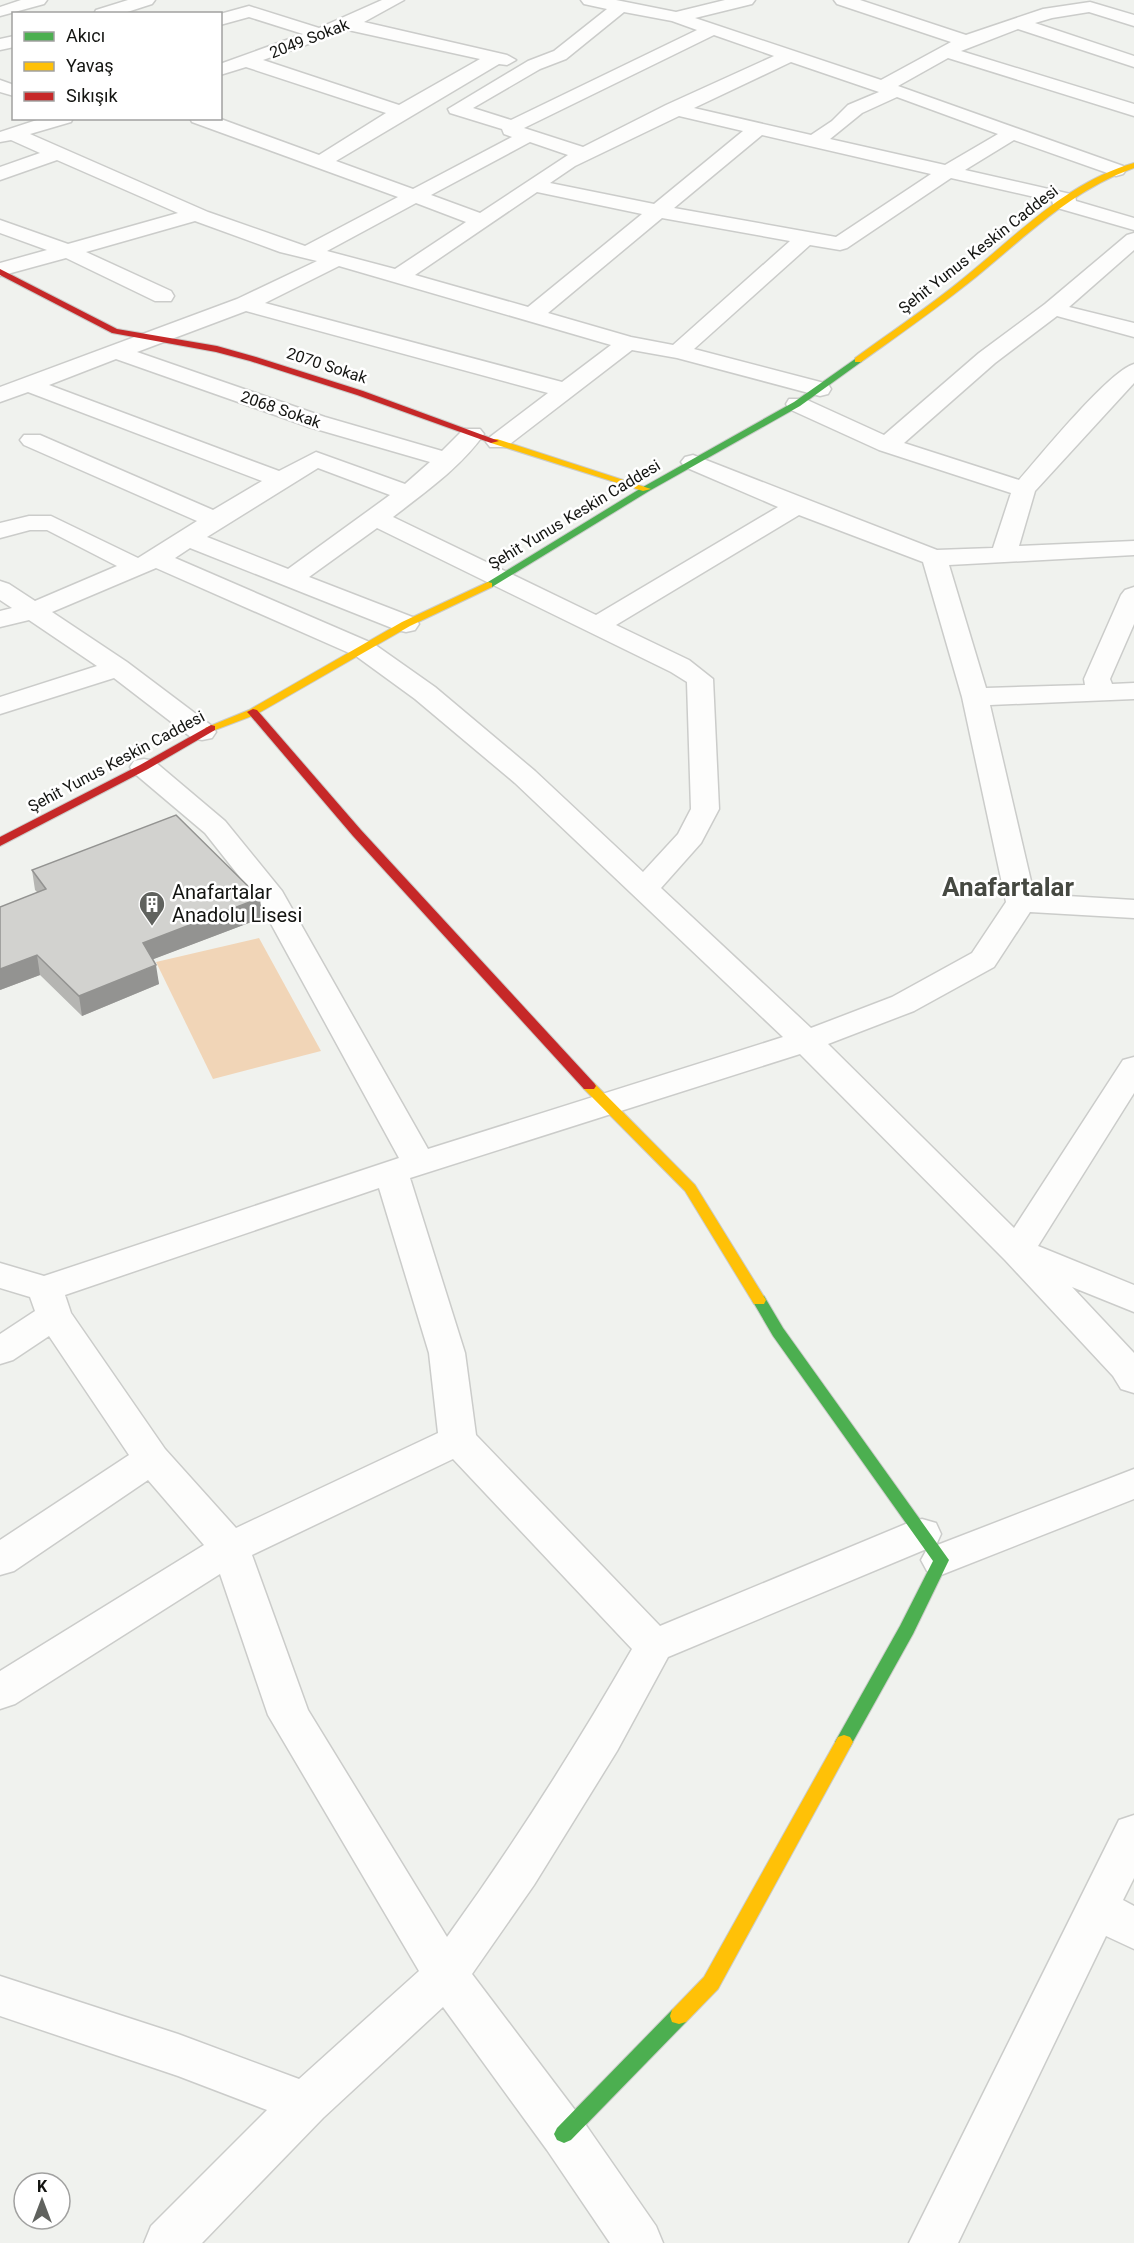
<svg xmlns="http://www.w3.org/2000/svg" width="1134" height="2243" font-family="Roboto,sans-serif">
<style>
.green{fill:#f1d5b7}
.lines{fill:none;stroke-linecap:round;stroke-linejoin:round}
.street-casing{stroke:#cbccca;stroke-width:3}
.fast-casing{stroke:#cbccca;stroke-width:2}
.slow-casing{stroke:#cbccca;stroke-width:2}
.jam-casing{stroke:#cbccca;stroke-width:2}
.street{fill:#fdfdfc;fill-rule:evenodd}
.fast{fill:#4caf50;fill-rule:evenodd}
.slow{fill:#ffc107;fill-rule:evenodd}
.jam{fill:#c62828;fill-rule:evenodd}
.wall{fill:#b5b5b2}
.shaded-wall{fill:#939391}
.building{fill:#d2d2cf;stroke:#939391;stroke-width:1.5}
.labels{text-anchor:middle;stroke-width:5;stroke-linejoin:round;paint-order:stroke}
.far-street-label{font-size:16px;fill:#131411;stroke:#fff}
.poi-label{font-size:20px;fill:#131411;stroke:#fff;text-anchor:start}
.district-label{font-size:26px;font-weight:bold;fill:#464942;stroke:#fff}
</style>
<rect width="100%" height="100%" fill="#f0f2ee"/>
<!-- green -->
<path class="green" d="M259,938l62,113 -108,28 -57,-117z"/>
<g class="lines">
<!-- street casing -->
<g class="street-casing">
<path id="street" d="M21,0h26l-3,4 -44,12v-9z
M128,0h27l-3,4 -31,10h-27l2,-4z
M382,0h22l-40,22 143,33 9,5 -9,5 -8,-1 -163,97 77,28 99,-52 -8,-3 -2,-5 -52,-16 -2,-4 80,-48 26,-10 53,-42 -23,-5 -3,-4h35l60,12 49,-12h30l-3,4 -57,14 186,62 70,-38 -114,-38 -3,-4h26l106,35 77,-26 47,-7 44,13v11l-45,-14 -37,6 -17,5 99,33v11l-116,-38 -57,22 173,53v12l-186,-58 -50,28 225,80 3,4 -3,4 -7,2 -102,-36 -49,30 110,25 1,6 58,17v12l-80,-23 -2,-6 -101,-23 -104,70 -7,2 -30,-5 -116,104 134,35 3,5 -3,5 -8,2 -143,-38 -45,-8 -126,97h-16l-4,-5 4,-5 58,-44 -302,-82 -109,41 188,65 117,34 22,-22h16l4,5c-23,33 -60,59 -91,83l203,98 182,-108 -93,-40 -4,-5 4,-5 8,-2 244,95 56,-2 18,-55 -132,-43 -90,-41 -3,-5 3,-5h16l79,36 95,-82 66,-49 82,-69 7,-2v17l-65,57 65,16v14l-77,-21 -62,47 -91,80 115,37c21,-24 90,-109 115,-116v19l-99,108 -16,55 115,-5v14l-185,10 37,123 99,-3 -1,-6 37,-84 4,-5 9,-3v37l-24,55 2,5 22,-1v16l-144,6 44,189 100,6v18l-104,-6 -36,55 -80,44 -86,33 186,184 109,-168 11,-3v36l-96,153 96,39v27l-62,-25 62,66v40l-13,-4 -8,-13 -108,-116 -205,-206 -390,124 55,175 11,82 184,191 248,-103 14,-4 14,4 5,11 -5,11 -268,112 -51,94 -83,134 -62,89 109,144 75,108 7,17h-53l-63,-93 -104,-143 -120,111 -121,125h-58l7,-17 116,-116 -89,-34 -178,-60v-40l178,58 121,45 120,-108 -151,-256 -48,-141 -205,130 -15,5v-38l204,-126 -56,-65 -134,91 -14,4v-35l129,-85 -80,-119 -36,24 -13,4v-30l35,-23 -5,-14 -30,-9v-25l44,13 355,-118 -141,-258 -53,-67 -71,-60 -4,-6 4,-6 10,-2 10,2 71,60 57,70 146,258 355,-112 -268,-254 -100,-84 -59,-43 -200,-88 -104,44 75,50 85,64 4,6 -4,6 -10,2 -10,-2 -78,-60 -114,36v-17l97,-31 -68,-46 -29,7v-16l12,-3 -12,-8v-19l9,3 26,17 82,-35 -70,-36h-17l-30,8v-15l29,-7h22l87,42 59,-37 -173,-76 -4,-5 4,-5h16l173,75 49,-29 -234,-89 -28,10v-15l237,-88 80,-38 -37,-9 -85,-31 -109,31 85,39 3,5 -3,5h-16l-89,-43 -66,18v-13l47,-13 -47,-17v-13l68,24 110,-31 -121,-53 -57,20v-13l40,-14 -29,-13 -11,2v-10l43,-14h30l-2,4 -41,12 178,78 97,34 93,-49 -206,-75 -2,-4h28l101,37 67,-42 -140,-46 -26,8v-11l83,-30 -54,-17 -29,8v-11l29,-8 70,22zM624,12l48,9 25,9 -186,90 -38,-12 67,-39 26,-10zM348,30l132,29 -81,46 -136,-45zM714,35l60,21 -108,49 -83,42 -59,-19zM791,62l88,30 -31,13 -16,16 -21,14 -117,-27zM897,97l101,37 -53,31 -115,-26 32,-26zM679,116l64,15 -89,73 -104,-21 25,-17zM762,135l169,39 -95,63 -162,-29zM530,142l38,13 -88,58 -49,-18zM537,192l105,22 -114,93 -113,-32zM416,203l50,19 -71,47 -68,-18zM662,218l128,23 -117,104 -42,-8 -83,-24zM339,266l272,79 -49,37 -297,-79zM116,359l193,68 121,35 -25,22 -89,-32 -37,19 -230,-86zM318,468l72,27 -102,74 -81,-32zM799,515l124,47 39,135 44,205 -34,51 -80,44 -81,31 -150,-140 40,-45 18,-34 -6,-130 -24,-19 -73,-35zM377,528l294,144 16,10 4,127 -13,25 -35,38 -108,-101 -100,-84 -61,-43 -199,-86 15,-10 207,82 9,2 9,-2 4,-6 -4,-6 -106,-41zM379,1188l50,165 9,80 -202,95 -71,-79 -94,-136 -6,-18zM453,1459l179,190c-57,99 -118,195 -185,288l-139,-227 -56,-155z
M14,36v11l-14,3v-11z
M0,80l14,5v11l-14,-4z
M1134,1469v30l-193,76 -14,-4 -6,-11 6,-11z
M1134,1815v63l-11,22 11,6v43l-28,-13 -148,307h-49l210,-423z"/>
</g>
<!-- fast casing -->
<g class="fast-casing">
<path id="fast" d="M858,357l5,3 -2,2 -61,44 -151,85 -157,96h-8l-1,-2 160,-98 151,-85z
M759,1295l5,1 19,32 166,232 -36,74 -63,113 -6,2 -6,-2 -3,-5 65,-116 33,-65 -160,-225 -21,-36 2,-4z
M679,2008l7,2 2,6 -2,6 -115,118 -7,3 -7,-3 -3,-6 3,-6 115,-118z"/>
</g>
<!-- slow casing -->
<g class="slow-casing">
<path id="slow" d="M1134,163v5c-62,22 -108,68 -158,109 -37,30 -76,57 -115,85h-6v-4c37,-27 75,-52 110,-81 53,-43 102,-95 169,-114z
M491,439h6l154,50 -8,2 -152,-48z
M488,582l4,1v4l-82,39 -153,88 -42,16 -4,1 -6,-3 44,-18 153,-88z
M589,1082l5,1 101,102 71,115 -2,4h-10l-69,-113 -101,-102 -2,-3z
M844,1735l6,2 3,5 -135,247 -32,33 -7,2 -7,-2 -2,-6 2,-6 32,-33 134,-240z"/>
</g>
<!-- jam casing -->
<g class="jam-casing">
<path id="jam" d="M0,269l117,60 100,17 39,11 107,34 136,50 -8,2 -134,-48 -107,-34 -34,-9 -104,-19 -112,-58z
M253,709l4,1 104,120 233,253 2,3 -2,3h-10l-231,-253 -104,-122 -2,-2z
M211,725l4,1v4l-67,39 -148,77v-9l140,-72z"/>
</g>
<!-- street -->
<use href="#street" class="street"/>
<!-- fast -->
<use href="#fast" class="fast"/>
<!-- slow -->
<use href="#slow" class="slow"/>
<!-- jam -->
<use href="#jam" class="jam"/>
</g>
<!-- wall -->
<path class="wall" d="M32,870l230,48 -109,41 6,25 -77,32 -42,-41 -40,15 37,-98 -2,-2z"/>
<!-- shaded-wall -->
<path class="shaded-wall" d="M260,898l2,20 -116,44 -3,-19z
M37,955l3,20 -40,15v-21z
M156,965l3,19 -77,32 -3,-20z"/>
<!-- building -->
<path class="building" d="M176,815l84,83 -117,45 13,22 -77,31 -42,-41 -37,14v-62l46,-18 -14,-19z"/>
<!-- icons -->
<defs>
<g id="building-pin" transform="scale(1.35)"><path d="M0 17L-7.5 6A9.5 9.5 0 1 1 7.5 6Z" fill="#60625e" stroke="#fff"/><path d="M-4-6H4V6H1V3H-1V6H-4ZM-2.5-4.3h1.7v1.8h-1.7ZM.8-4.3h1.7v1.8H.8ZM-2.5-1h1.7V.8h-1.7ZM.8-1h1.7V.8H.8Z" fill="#fff"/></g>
</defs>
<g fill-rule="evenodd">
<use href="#building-pin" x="152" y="904"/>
</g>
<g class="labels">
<!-- far-street labels -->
<g class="far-street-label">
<text transform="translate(309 38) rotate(-21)" y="6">2049 Sokak</text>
<text transform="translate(978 249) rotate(-38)" y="6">Şehit Yunus Keskin Caddesi</text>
<text transform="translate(327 365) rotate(18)" y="6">2070 Sokak</text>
<text transform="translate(281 409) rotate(19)" y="6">2068 Sokak</text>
<text transform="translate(574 514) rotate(-31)" y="6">Şehit Yunus Keskin Caddesi</text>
<text transform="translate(116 761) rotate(-28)" y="6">Şehit Yunus Keskin Caddesi</text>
</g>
<!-- poi labels -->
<g class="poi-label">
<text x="172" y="899">Anafartalar<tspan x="172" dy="23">Anadolu Lisesi</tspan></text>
</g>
<!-- district labels -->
<g class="district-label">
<text x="1008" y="896">Anafartalar</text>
</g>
</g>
<!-- legend -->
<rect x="12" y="12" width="210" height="108" fill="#ffffff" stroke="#a1a1a0" stroke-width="1.5"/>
<rect x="24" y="32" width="30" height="9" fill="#4caf50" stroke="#a1a1a0" stroke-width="1.5"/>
<text x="66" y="42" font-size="18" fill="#131411">Akıcı</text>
<rect x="24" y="62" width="30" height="9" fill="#ffc107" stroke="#a1a1a0" stroke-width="1.5"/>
<text x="66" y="72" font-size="18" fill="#131411">Yavaş</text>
<rect x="24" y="92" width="30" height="9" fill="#c62828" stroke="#a1a1a0" stroke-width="1.5"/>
<text x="66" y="102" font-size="18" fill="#131411">Sıkışık</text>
<!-- north arrow -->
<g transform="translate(42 2201)"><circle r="28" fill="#ffffff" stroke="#a1a1a0" stroke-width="1.5"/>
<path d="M0-4.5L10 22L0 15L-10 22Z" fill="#60625e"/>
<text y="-9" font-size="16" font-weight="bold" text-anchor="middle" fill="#131411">K</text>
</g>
</svg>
